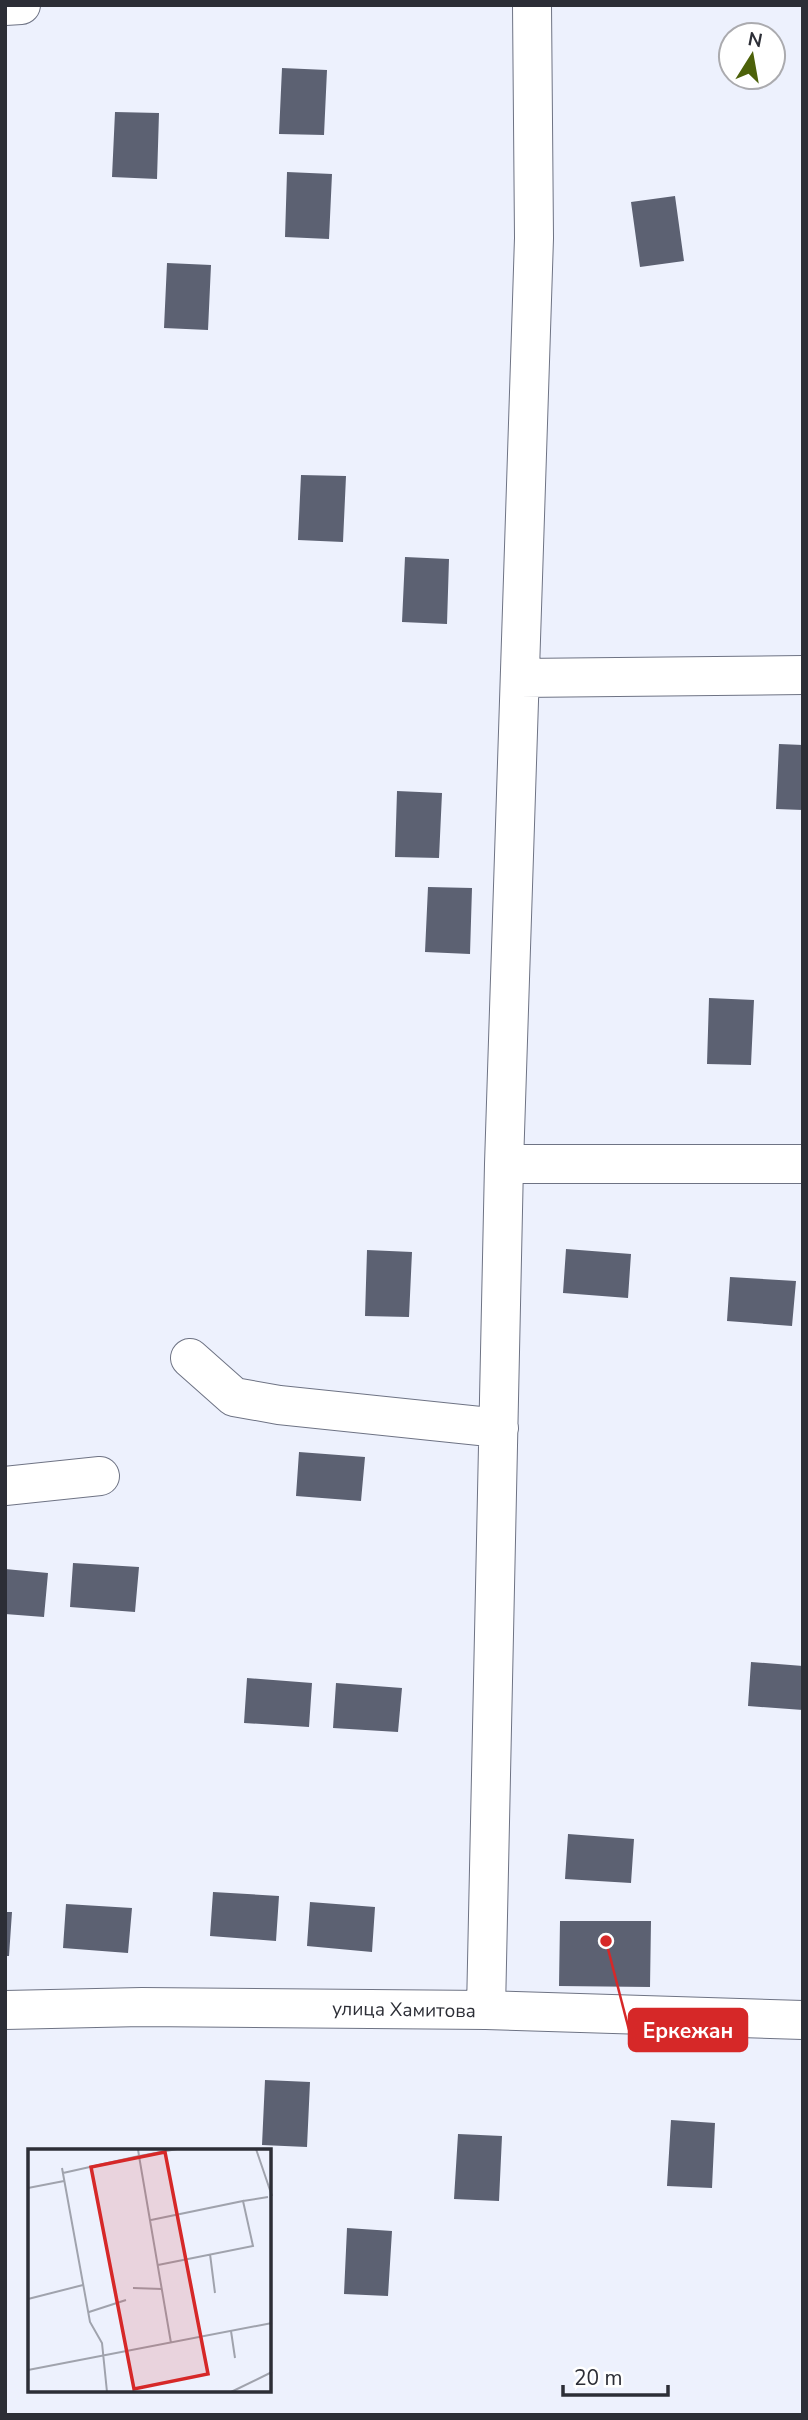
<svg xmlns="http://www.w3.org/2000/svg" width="808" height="2420" font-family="'Nunito Sans',sans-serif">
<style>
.building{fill:#5c6172}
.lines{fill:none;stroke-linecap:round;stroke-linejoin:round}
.minor-casing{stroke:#6e7384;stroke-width:40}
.minor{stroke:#fff;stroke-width:38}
.labels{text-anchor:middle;stroke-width:7;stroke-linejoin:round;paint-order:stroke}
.street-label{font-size:19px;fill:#2c2e36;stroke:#fff}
.inset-road{fill:none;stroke:#a0a3ad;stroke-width:2}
.view{fill:#d62828;fill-opacity:0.15;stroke:#d62828;stroke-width:3.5}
.inset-edge{fill:none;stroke:#2c2e36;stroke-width:3.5}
.leader{fill:none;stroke:#d62828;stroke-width:2.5}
.callout-dot{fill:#d62828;stroke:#fff;stroke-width:2.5}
.callout{fill:#d62828;stroke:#d62828;stroke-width:2.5}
.callout-label{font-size:21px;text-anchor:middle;font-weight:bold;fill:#fff}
</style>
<rect width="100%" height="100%" fill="#edf1fd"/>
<!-- building -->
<path class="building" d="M282,68l45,2 -3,65 -45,-1z
M115,112l44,1 -2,66 -45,-2z
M287,172l45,2 -3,65 -44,-2z
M675,196l9,65 -44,6 -9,-65z
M167,263l44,2 -3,65 -44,-2z
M301,475l45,1 -3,66 -45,-2z
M405,557l44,2 -2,65 -45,-2z
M779,744l24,1v65l-27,-1z
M397,791l45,2 -3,65 -44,-1z
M428,887l44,1 -2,66 -45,-2z
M709,998l45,2 -3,65 -44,-1z
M566,1249l65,5 -3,44 -65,-5z
M367,1250l45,2 -3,65 -44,-1z
M730,1277l66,4 -4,45 -65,-5z
M299,1452l66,5 -4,44 -65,-5z
M73,1563l66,4 -4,45 -65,-5z
M5,1569l43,4 -4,44 -39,-3z
M751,1662l52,4v44l-55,-4z
M247,1678l65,5 -3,44 -65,-4z
M336,1683l66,5 -4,44 -65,-4z
M568,1834l66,5 -3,44 -66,-4z
M213,1892l66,4 -3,45 -66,-5z
M310,1902l65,5 -3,45 -65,-6z
M66,1904l66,4 -4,45 -65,-5z
M5,1912h7l-3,44h-4z
M560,1921h91l-1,66 -91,-1z
M265,2080l45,2 -3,65 -45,-2z
M671,2120l44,3 -3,65 -45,-2z
M458,2134l44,2 -3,65 -45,-2z
M347,2228l45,3 -4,65 -44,-2z"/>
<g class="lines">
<!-- minor casing -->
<g class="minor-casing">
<path id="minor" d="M5,6l16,-1
M520,678l283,-3
M504,1164h299
M190,1358l44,39 45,8 220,23
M5,1486l95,-10
M5,2010l137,-3 344,3 317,10
M486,2010l18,-846 30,-926 -2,-233"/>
</g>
<!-- minor -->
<use href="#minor" class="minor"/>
</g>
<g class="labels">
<!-- street labels -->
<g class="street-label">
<text transform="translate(404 2009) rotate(1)" y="7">улица Хамитова</text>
</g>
</g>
<!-- overview -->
<g transform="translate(28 2149)">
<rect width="243" height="243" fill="#edf1fd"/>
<path class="inset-road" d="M228,0l16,47M34,19l28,154 12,21 5,49M35,24l76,-17 -1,-7M0,39l36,-7M215,52l25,-4M123,71l92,-19 10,45 -95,19M182,105l5,39M105,139l29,1M0,150l55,-14M61,163l37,-12M203,182l4,27M143,194l-32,-187 38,-7M0,221l244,-47M203,243l41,-20"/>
<path class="view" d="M137,3l43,222 -74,15 -43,-222z"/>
<rect width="243" height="243" class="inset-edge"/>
</g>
<!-- callouts -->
<path class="leader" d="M606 1941L629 2030"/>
<circle class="callout-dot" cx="606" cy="1941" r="7"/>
<rect class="callout" x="629" y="2009" width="118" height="42" rx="7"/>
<g class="callout-label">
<text x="688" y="2038">Еркежан</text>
</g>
<!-- border -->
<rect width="808" height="2420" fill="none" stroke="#2c2e36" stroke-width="14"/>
<!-- north arrow -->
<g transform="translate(752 56) rotate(11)"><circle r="33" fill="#ffffff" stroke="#ababaf" stroke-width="2"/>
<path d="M0-5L12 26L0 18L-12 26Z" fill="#4c6109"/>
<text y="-10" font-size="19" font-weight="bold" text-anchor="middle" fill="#2c2e36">N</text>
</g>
<!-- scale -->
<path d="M563 2385v10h105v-10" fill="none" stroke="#2c2e36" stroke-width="3.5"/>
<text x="574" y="2385" font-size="21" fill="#2c2e36" stroke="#ffffff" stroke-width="5" paint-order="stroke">20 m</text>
</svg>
